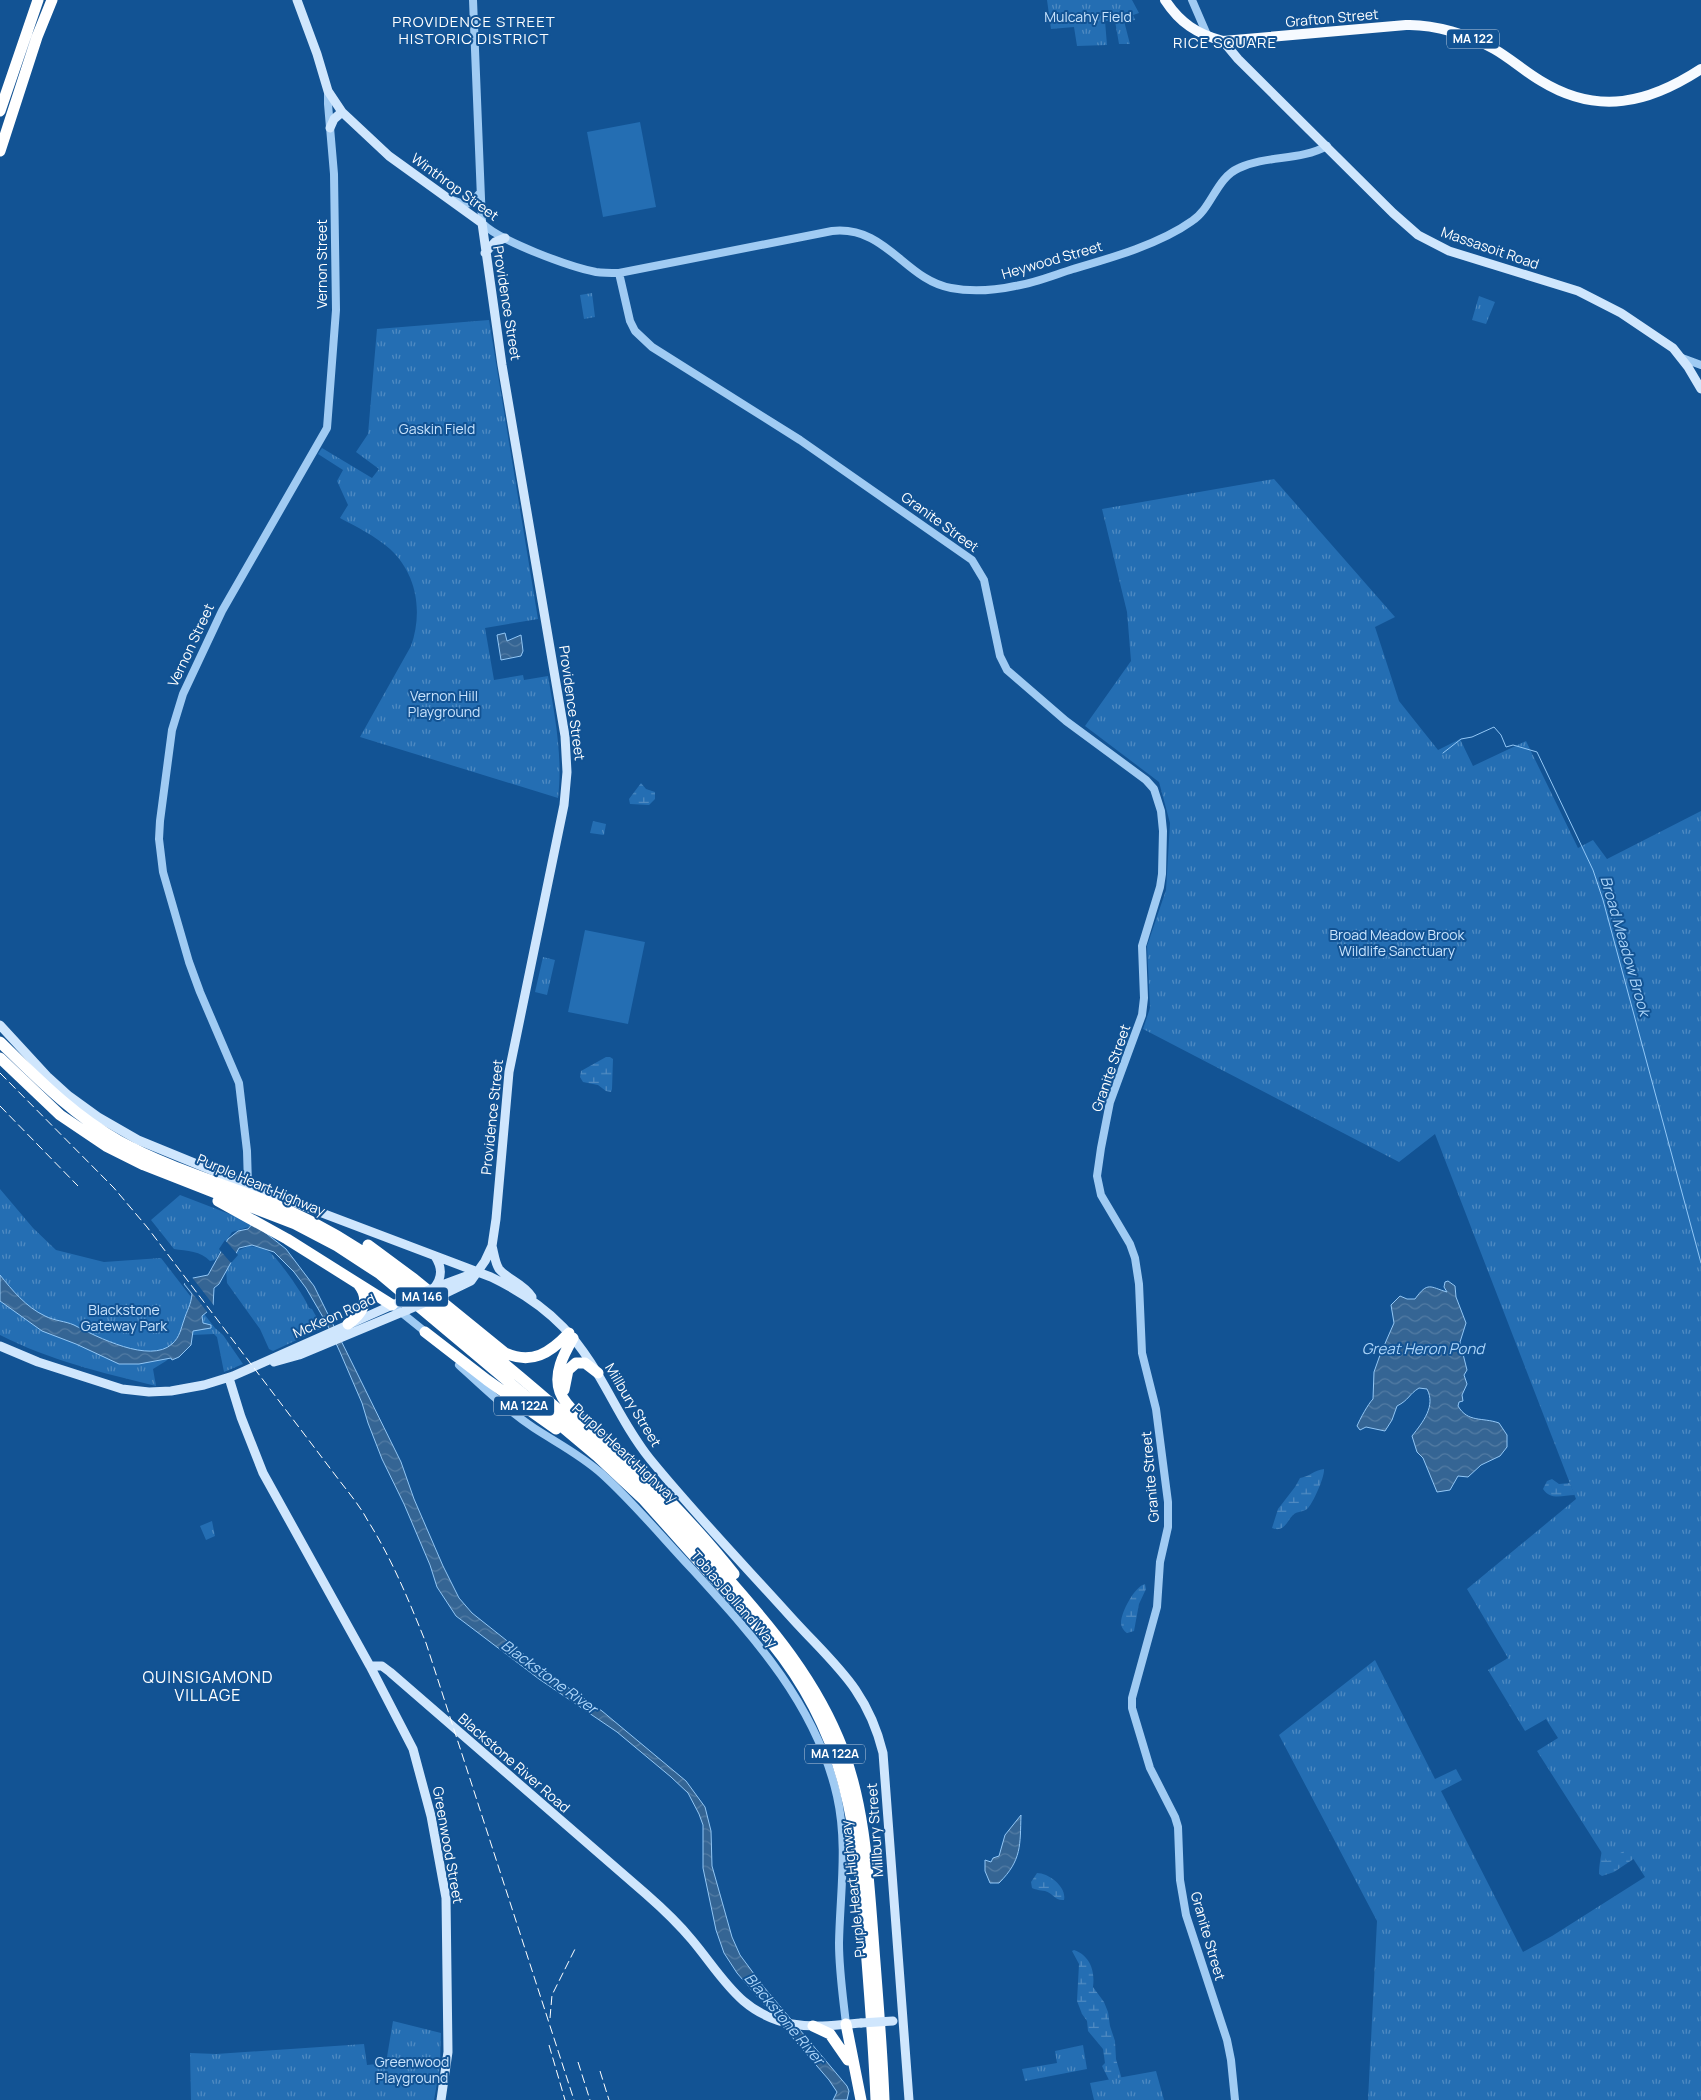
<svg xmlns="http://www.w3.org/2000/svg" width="1701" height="2100" font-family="Manrope,sans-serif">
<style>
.green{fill:#246eb3}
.wetland{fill:url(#wetland-marsh)}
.park{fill:url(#park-tufts)}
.water{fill:url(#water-waves);stroke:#92c7f6}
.pier{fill:#125394}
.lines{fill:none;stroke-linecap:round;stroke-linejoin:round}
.stream{stroke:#92c7f6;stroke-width:1}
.tertiary{stroke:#a0cbf3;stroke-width:8}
.secondary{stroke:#cfe6fd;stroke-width:9}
.trunk{stroke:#f6faff;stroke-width:10}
.motorway{stroke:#fff;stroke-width:11}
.rail{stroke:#fff;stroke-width:1;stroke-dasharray:9 4;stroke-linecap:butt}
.secondary-bridge{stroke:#cfe6fd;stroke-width:9}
.labels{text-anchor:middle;stroke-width:4;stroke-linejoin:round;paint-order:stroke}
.shield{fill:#125394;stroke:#b8cbdf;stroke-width:1}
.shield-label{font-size:12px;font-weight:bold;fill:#fff}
.park-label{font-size:14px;fill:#c8e3fd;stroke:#125394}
.street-label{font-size:14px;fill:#fff;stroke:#125394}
.neighbourhood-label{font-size:15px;letter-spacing:1px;fill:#fff;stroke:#125394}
.water-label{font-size:15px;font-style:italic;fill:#acd5fa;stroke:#125394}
.quarter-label{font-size:16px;letter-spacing:1px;fill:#fff;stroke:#125394}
</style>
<defs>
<pattern id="wetland-marsh" width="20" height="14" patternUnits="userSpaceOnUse" patternTransform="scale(1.25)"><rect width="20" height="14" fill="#246eb3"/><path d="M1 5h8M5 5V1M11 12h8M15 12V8" fill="none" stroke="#508bc2"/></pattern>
<pattern id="park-tufts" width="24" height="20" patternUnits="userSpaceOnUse" patternTransform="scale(1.25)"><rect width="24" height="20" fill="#246eb3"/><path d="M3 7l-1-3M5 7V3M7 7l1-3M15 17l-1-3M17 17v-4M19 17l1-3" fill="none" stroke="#508bc2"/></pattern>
<pattern id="water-waves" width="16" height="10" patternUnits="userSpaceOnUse" patternTransform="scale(1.25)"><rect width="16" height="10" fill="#356594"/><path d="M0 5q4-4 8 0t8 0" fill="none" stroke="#537ca4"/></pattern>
</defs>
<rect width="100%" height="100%" fill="#125394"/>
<!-- green -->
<path class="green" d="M640,122l16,85 -53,10 -16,-85z
M585,930l60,12 -17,82 -60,-12z"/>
<!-- wetland -->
<path class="wetland" d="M641,783l5,6 9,3v7l-6,6 -19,-1 -1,-5z
M606,1057h4l3,2 -1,30 -1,3 -5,-1 -8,-6 -15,-3 -3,-5 1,-6z
M1324,1469c1,7 -11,35 -17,40 -4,3 -10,2 -14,6 -6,6 -9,18 -21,13l6,-19 17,-22 5,-9c9,-1 14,-8 24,-9z
M1552,1479l7,5 11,-1 5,12c-12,0 -24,6 -32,-6l4,-8z
M1145,1584l1,5 -7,15 -5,27 -7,2c-3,-2 -6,-6 -6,-10 0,-11 14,-37 24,-39z
M1603,1842l24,2 8,14 -21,14 -12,4 -3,-2c0,-11 3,-21 4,-32z
M1037,1873c12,0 30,14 27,27 -9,1 -11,-7 -19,-9 -6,-1 -8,-1 -13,-3l-1,-6z
M1074,1950c17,6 21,22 19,37l11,15 4,10 2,14 5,15 1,18 7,24 -14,-3 -7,-14 3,-3 -2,-14 -15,-18 -1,-10 -5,-7 -5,-13 2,-37 -7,-13z"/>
<!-- park -->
<path class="park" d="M1047,0h85l7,13 -6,2 2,5 -11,1 6,23h-11l-4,-23h-10l2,24 -30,1 -3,-19 -23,2z
M592,293l3,24 -11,2 -4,-24z
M1479,296l16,6 -9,22 -14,-4z
M489,320l49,299 -53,9 9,52 29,-5 1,5 24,-4c7,41 15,81 10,122l-198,-61 51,-91c12,-34 6,-72 -21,-97 -15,-13 -33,-22 -50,-31l8,-13 -11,-24 6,-11 -25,-16 4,-6 50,30 7,-9 -23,-17 12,-18 9,-105z
M1274,479l121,138 -20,10 24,74 39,49 22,-11 13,27 53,-25 52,107 15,-8 14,19 94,-48v1289h-333l9,-179 -98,-186 96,-75 60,119 21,-10 6,11 -21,11 82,161 29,-16 93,-59 -18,-28 -20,12 -70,-110 21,-13 -12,-19 -21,12 -37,-61 20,-12 -41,-69 109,-90 -141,-365 -36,28 -256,-133 7,-21 -3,-62 19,-56 4,-67 -11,-41 -74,-56 46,-65 -4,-49 -25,-103z
M593,821l13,3 -2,11 -14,-2z
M543,957l12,3 -8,35 -12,-3z
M0,1189l33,39 23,22 48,12 57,-4 54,70 8,7 20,29 -19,8 -7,-35 -3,-3 -22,1 -26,26 -13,8 3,17c-53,-13 -107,-26 -156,-51z
M180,1195l73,28 -4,4 -17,5 -17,28 -5,1c-9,-10 -23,-10 -36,-12l-23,-29z
M249,1246c6,1 14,2 19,5 8,4 38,47 41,57l3,1 5,9 10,8 -54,25 -4,-2 -9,-20 -33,-46 -1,-14 11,-18z
M212,1521l3,15 -9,4 -6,-14z
M393,2021l48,12 -1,33 -6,34h-243l-1,-47 26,1 148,-10 3,21 19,-2z
M1083,2045l4,24 -62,12 -3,-12 35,-6 -2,-12z
M1156,2071l8,29h-70l-4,-17z"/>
<!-- water -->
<path class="water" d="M505,633l2,8 14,-6 2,16 -2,5 -20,4 -4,-25z
M253,1223l33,26 28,37 87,176 13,37 29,67 16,32 13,15 78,62 52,36 84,70 19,26 6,24 1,35 20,71 8,18 23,31 84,100 2,5 -2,9h-14l4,-8 -8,-12 -92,-107 -13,-20 -8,-23 -13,-62v-43l-4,-11 -11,-21 -17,-16 -54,-45 -78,-53 -83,-63 -19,-29 -7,-22 -26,-61 -22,-45 -14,-36 -6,-20 -22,-51 -13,-28 -21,-36 -12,-16 -20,-20 -22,-7 -13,3 -20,36 -5,4 -1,19 -11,9 1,7 8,2v3l-18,3 -2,14 -12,12 -7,3 -1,-2 -32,6h-20l-43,-20 -34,-13 -42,-30v-26c12,15 26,32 45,41 10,5 20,5 29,9 23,12 76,39 98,19 8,-7 9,-16 12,-24 3,-10 7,-15 8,-26l-8,-10 9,-6 15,-3 20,-36 10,-8 10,-2z
M1448,1281l7,5 1,11 10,26 -6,19 7,28 -3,5 3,9 -5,11 1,6 -4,1 -1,4c10,17 24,11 41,17l8,12v12l-7,9 -19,9 -13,12 -10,-1 -8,14 -13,2 -14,-34 -6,-6 -5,-16c11,-14 24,-30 15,-47l-8,-1c-10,6 -10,12 -22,18l-5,14 -7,11 -19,-4 -6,3 -3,-4c3,-7 11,-22 16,-27l1,-27 6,-17 14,-32 -3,-18 9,-9 7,3h8c13,-18 15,-12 32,-7l-3,-5 1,-5z
M1021,1815c-1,30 1,45 -22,68h-9l-5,-12v-11l6,2 2,-4 6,-2 6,-21z"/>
<!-- pier -->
<path class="pier" d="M225,1240l13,15 -7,8 -12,-14z
M191,1276l24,31 -7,6 -25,-32z"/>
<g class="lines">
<!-- stream -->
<path class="stream" d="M1443,753l18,-14 11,-2 22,-10 7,8 5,12 7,-2 24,7 56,118 10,30 98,363"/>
<!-- tertiary -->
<path class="tertiary" d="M473,0l9,223c17,18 88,44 114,49 8,1 15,1 23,1l213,-42c54,-6 73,49 119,57 20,4 45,2 64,-2 20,-3 39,-11 58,-17 38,-11 87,-25 119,-48 20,-13 24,-43 47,-53 28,-13 61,-7 88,-22
M1192,0l16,37
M452,200l12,4 7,-1 9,-10
M619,273l11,48 5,10 17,16 148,93 172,120 12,20 16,76 7,14 59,51 80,59 8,9 7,22 2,20 -1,43 -2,13 -18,59 2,52 -2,17 -32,87 -9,46 -4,28 4,19 29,49 5,14 4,26 3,69 14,56 12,93v25l-8,35 -3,45 -25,91v10l18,60 25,49 3,10 2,53 6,35 41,125 4,20 4,40
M1682,358l19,7
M248,1185l-1,-34 -8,-68 -39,-91 -11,-30 -26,-90 -4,-33 1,-18 12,-91 11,-36 39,-83 105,-183 9,-118 -2,-136 -6,-70v-13
M392,1305l36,29
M459,1365c24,22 48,45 75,63 23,15 47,27 68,46 32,29 60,63 90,95 61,67 124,135 145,227 11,49 3,97 2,147 0,27 4,54 7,81"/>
<!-- secondary -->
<path class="secondary" d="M297,0l20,54 11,37 14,21 47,44 93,67 20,142 63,371 2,36 -3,33 -55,267 -13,147 -4,27 -7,15 -14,20 -29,14
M1223,41l15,18 155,154 25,22 31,16 129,40 43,22 52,35 15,19 13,22
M330,128l4,-9 8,-7
M485,253l10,-11 10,-4
M0,1025l47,51 22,20 29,21 40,23 110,45 243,92c27,13 51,28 72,50 38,39 53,90 87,132 44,54 92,104 139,156 43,48 78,72 94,138l26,347
M492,1246c2,7 3,17 7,23 9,11 24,14 33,28
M434,1288l43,-16
M434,1288c9,-11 8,-21 1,-32
M0,1346l38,16 84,27 27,3 22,-1 33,-6 29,-9 164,-73
M274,1362l25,-7 108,-45
M229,1378l12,39 22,56 107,193 43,83 18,67 15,82 2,154 -7,48
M370,1666h12l8,6 256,222c16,14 32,29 46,46 31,37 48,74 100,84 23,4 46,1 69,-1"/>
<!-- trunk -->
<path class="trunk" d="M1165,0c15,23 32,34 58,41l183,-16c28,-1 64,10 88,24 16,9 30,22 47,32 57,35 108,22 160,-12"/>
<!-- motorway -->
<path class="motorway" d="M0,111l38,-111
M0,151l37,-114 15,-37
M0,1042c38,37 73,73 119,99 51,28 109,44 162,66 38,17 74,38 108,63 83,67 168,135 246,209 31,30 59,62 88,94 48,54 94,108 120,177 22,59 25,123 30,186 4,55 9,109 11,164
M0,1058l60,57 46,31 38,19 151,59 42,22 43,28 217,182 47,44 127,142c78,96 86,188 95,306 4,51 8,101 10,152
M218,1201l69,38 105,66
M368,1245l46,34 91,74c27,12 45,0 64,-20
M348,1324c14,-10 23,-24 11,-39
M425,1332l62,48 69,49
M573,1338c-9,16 -20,35 -13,54 7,20 48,48 65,64 38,37 76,76 109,118
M564,1390l4,-20 8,-7h9l13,10
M846,2024l15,76
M813,2026l17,8 18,26"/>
<!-- rail -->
<path class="rail" d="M0,1073l114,115 33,39 192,253c10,13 21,26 29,41 24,38 41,80 58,122l148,457
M0,1106l78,80
M550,2018l2,-23 23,-46
M549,2045l16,55
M578,2062l12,38
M600,2071l9,29"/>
<!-- secondary-bridge -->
<path class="secondary-bridge" d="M399,1302l35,-14
M407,1310l35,-15
M861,2023l32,-2"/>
</g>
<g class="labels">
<!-- shield labels -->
<g class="shield">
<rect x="1447" y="29.5" width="52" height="19" rx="4"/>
<rect x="396" y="1287.5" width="52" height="19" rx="4"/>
<rect x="494" y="1396.5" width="60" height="19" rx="4"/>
<rect x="805" y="1744.5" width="60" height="19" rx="4"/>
</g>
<g class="shield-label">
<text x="1473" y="43">MA 122</text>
<text x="422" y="1301">MA 146</text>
<text x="524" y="1410">MA 122A</text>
<text x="835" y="1758">MA 122A</text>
</g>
<!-- park labels -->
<g class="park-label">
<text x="1088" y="22">Mulcahy Field</text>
<text x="437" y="434">Gaskin Field</text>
<text x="444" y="701">Vernon Hill<tspan x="444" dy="16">Playground</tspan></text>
<text x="1397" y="940">Broad Meadow Brook<tspan x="1397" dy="16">Wildlife Sanctuary</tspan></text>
<text x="124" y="1315">Blackstone<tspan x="124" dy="16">Gateway Park</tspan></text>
<text x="412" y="2067">Greenwood<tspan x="412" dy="16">Playground</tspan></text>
</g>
<!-- street labels -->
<g class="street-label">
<text transform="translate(1332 18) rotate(-5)" y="5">Grafton Street</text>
<text transform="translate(455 187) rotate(36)" y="5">Winthrop Street</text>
<text transform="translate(1490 248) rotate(19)" y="5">Massasoit Road</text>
<text transform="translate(1052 260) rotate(-16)" y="5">Heywood Street</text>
<text transform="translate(322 264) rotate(-90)" y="5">Vernon Street</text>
<text transform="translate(507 303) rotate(81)" y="5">Providence Street</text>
<text transform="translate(940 522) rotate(36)" y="5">Granite Street</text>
<text transform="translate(191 645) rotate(-65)" y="5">Vernon Street</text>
<text transform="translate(572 703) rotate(82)" y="5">Providence Street</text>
<text transform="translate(1111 1068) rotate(-71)" y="5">Granite Street</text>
<text transform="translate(492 1117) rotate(-84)" y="5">Providence Street</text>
<text transform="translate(261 1185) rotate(23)" y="5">Purple Heart Highway</text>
<text transform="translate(334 1316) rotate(-24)" y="5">McKeon Road</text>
<text transform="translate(633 1405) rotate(59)" y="5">Millbury Street</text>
<text transform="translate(625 1453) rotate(43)" y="5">Purple Heart Highway</text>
<text transform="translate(1150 1477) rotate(-95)" y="5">Granite Street</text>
<text transform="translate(734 1599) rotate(49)" y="5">Tobias Bolland Way</text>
<text transform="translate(514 1763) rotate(41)" y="5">Blackstone River Road</text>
<text transform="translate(875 1830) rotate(-94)" y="5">Millbury Street</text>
<text transform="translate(448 1845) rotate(80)" y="5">Greenwood Street</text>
<text transform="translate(853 1889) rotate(-96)" y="5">Purple Heart Highway</text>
<text transform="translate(1208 1936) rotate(74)" y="5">Granite Street</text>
</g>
<!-- neighbourhood labels -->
<g class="neighbourhood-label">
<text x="474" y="27">PROVIDENCE STREET<tspan x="474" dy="17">HISTORIC DISTRICT</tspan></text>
<text x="1225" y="48">RICE SQUARE</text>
</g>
<!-- water labels -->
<g class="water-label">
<text transform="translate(1625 946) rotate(74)" y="5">Broad Meadow Brook</text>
<text x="1423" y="1354">Great Heron Pond</text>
<text transform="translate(549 1677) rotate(36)" y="5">Blackstone River</text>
<text transform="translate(784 2019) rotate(50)" y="5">Blackstone River</text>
</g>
<!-- quarter labels -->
<g class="quarter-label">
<text x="208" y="1683">QUINSIGAMOND<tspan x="208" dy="18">VILLAGE</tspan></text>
</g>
</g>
</svg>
